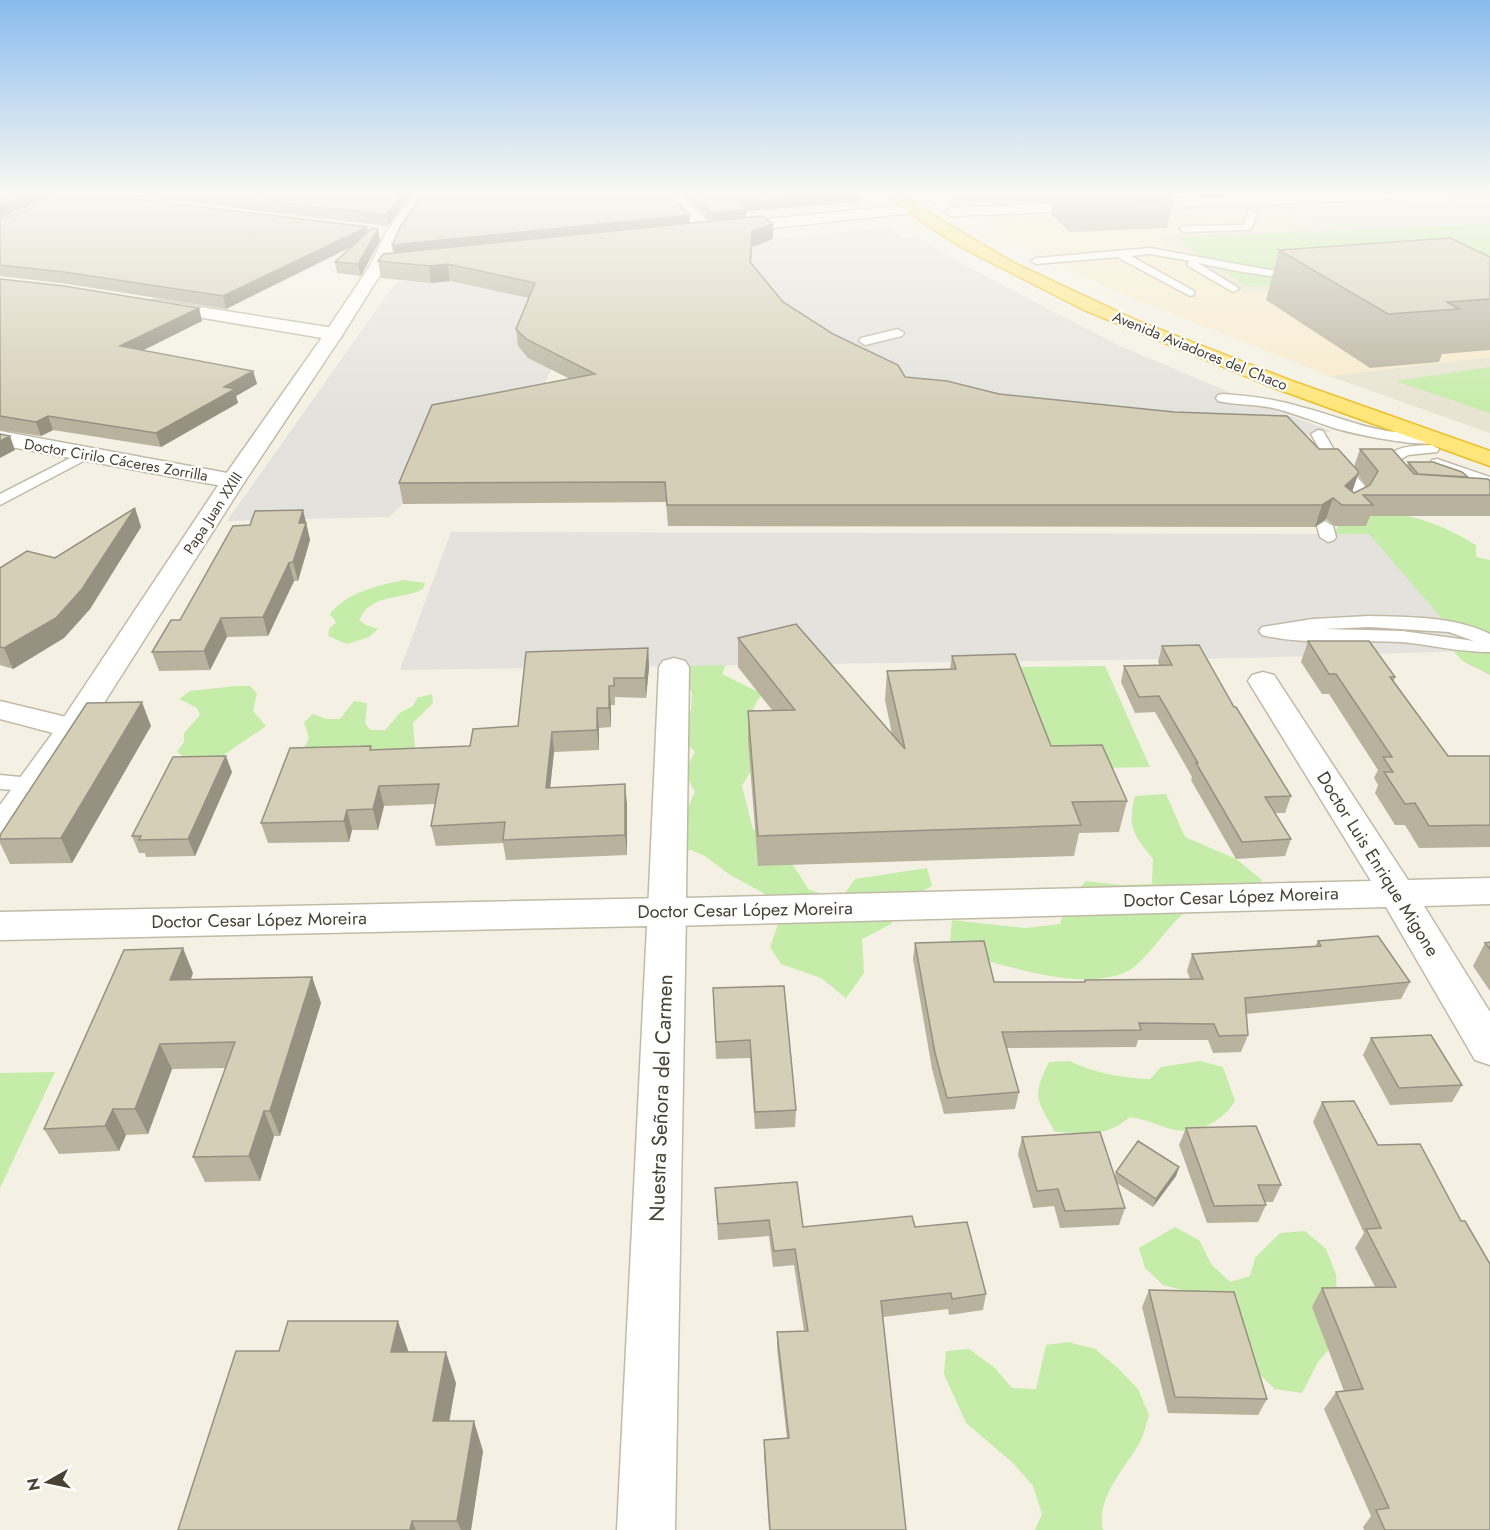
<svg xmlns="http://www.w3.org/2000/svg" width="1490" height="1530" font-family="Jost,sans-serif">
<style>
.residential{fill:#e8e4d2}
.commercial{fill:#f8ebcd}
.green{fill:#c5eca9}
.parking{fill:#e4e2dd}
.lines{fill:none;stroke-linecap:round;stroke-linejoin:round}
.service-casing{stroke:#c0baa6;stroke-width:3}
.minor-casing{stroke:#c0baa6;stroke-width:3}
.tertiary-casing{stroke:#c0baa6;stroke-width:3}
.trunk-casing{stroke:#ecbd26;stroke-width:3}
.service{fill:#fff;fill-rule:evenodd}
.minor{fill:#fff;fill-rule:evenodd}
.tertiary{fill:#fff;fill-rule:evenodd}
.trunk{fill:#ffe67b;fill-rule:evenodd}
.wall{fill:#b8b29e;fill-rule:evenodd}
.shaded-wall{fill:#969181}
.building{fill:#d6cfb8;stroke:#969181;stroke-width:1.5}
.labels{text-anchor:middle;stroke-width:4.5;stroke-linejoin:round;paint-order:stroke}
.far-street-label{font-size:15px;fill:#474233;stroke:#fff}
.street-label{font-size:18px;fill:#474233;stroke:#fff}
.near-street-label{font-size:21px;fill:#474233;stroke:#fff}
</style>
<rect width="100%" height="100%" fill="#f4f1e4"/>
<!-- residential -->
<path class="residential" d="M1258,194h232v105l-38,-18 -208,12 -91,-59 165,-6z
M1490,357v76l-161,-57z"/>
<!-- commercial -->
<path class="commercial" d="M937,194h321l61,34 -165,7 90,58 208,-12 38,18v58l-161,19 -194,-77 -61,-27 -82,-43z"/>
<!-- green -->
<path class="green" d="M947,194h161l35,9 -169,6 -6,-4h-7z
M1490,224v68l-53,-16 -190,11 -71,-49z
M1490,367v46l-94,-32z
M1359,508c49,6 73,11 117,37v12l14,3v115l-26,-13 -131,-128 6,-9z
M403,580l22,3 -2,6c-24,12 -50,3 -64,31l7,5 12,4 -9,8 -22,7 -19,-8 1,-7 7,-7 -6,-8c17,-22 47,-28 73,-34z
M643,639l86,18 -7,17 40,20c-23,35 -9,35 -9,70 -1,7 -7,15 -11,22l11,43c28,19 38,31 55,60l32,11 15,-21 72,-11 5,18 -27,14 -14,24 -29,15 2,34 -18,25 -25,-20 -40,-14 -11,-17 13,-37 -12,-13 -41,-22 -25,-19 -14,-6 -17,1 11,-38 10,-21 -11,-20 11,-20 -8,-8 -5,-18 9,-16 1,-18z
M1105,666l45,101 -95,2 -35,-102z
M235,686h15l7,7 -4,18 13,15 -54,37 -16,2 -19,-13 7,-10v-9l16,-18 -3,-7 -18,-9 11,-8z
M432,694l1,9 -20,20 2,27 -48,2 -7,-7 -68,9 13,-8 4,-8 -5,-16 9,-8 13,5h14l14,-18 13,2 -2,20 5,7h15l16,-18 12,-6 4,-8z
M1166,794l19,43 51,22 26,21 -8,22c-19,2 -47,2 -64,8 -16,5 -44,53 -62,61 -52,24 -124,-10 -179,-18l3,-33 73,8 35,-4 8,-24 18,-19 35,4 31,-1 1,-25c-20,-24 -26,-32 -18,-63z
M1069,1061c26,12 53,17 81,18l11,-12 39,-6 23,6 12,34c-13,21 -39,35 -64,28 -14,-4 -27,-10 -41,-12 -25,21 -44,16 -75,15 -18,-33 -24,-34 -6,-70z
M55,1072l-55,116v-115z
M1175,1227l24,13 12,24 19,18 20,-6 5,-18 25,-25 25,-2 21,18 10,25 2,50 -6,22 -14,16 -16,31 -27,-4 -24,-22 -65,-76 -23,-6 -18,-17 -6,-20z
M1068,1342l27,7 23,19 20,21 11,26c-3,9 -5,19 -9,27 -15,27 -44,54 -37,88h-68l7,-16 -9,-28 -20,-23 -47,-40 -22,-49 2,-23 23,-2 26,19 17,20 24,1 10,-44z"/>
<!-- parking -->
<path class="parking" d="M886,227l18,11 14,-1 50,30 152,79 135,57 77,28 -35,6 -301,-24 -164,-61 -82,-74 2,-31 21,-8z
M474,278l54,11 23,80 -6,14 -4,21 -106,21 -32,79 -14,13 -162,4 164,-232 10,-9 30,3z
M451,532l918,2 101,117 -225,7 -845,12z"/>
<g class="lines">
<!-- service casing -->
<g class="service-casing">
<path id="service" d="M1249,210l8,2 -4,14 -5,4 -64,2 -5,-3 5,-3 59,-1z
M1150,248l120,22h29l5,3c-14,11 -86,-6 -106,-10l39,24 2,2 -6,3 -45,-26 -1,-2 3,-3 -40,-7 -19,2 63,35v4l-4,1 -73,-39 -81,7 -5,-3 5,-3z
M898,329l6,4 -2,3 -37,9 -6,-4 2,-3z
M1223,394c27,2 53,5 78,13 29,7 56,19 86,24 13,2 46,1 54,9 -10,11 -91,-7 -107,-12 -21,-7 -40,-15 -61,-20 -18,-4 -37,-3 -55,-7l-2,-3 2,-3z
M1318,430l5,1 11,19 35,41c-2,11 -10,18 -21,21l-8,-5 13,-11v-5l-30,-36 -12,-21z
M1432,445l7,4 -2,3 -29,3 -10,6 9,14 -2,3h-10l-13,-16c12,-17 31,-16 50,-17z
M86,450l5,1 2,3 -2,3 -91,48v-11z
M1437,459l53,18v10l-58,-21 -2,-3 2,-3z
M1325,521l8,5 3,11 -2,3 -6,2 -8,-5 -3,-11z
M1369,616c40,1 84,0 121,18v18c-30,0 -59,-7 -88,-10 -46,-3 -96,4 -140,-7l-3,-4 3,-4 51,-8zM1369,627l80,5 25,9 -72,-10 -78,-2z
M0,775l41,4 3,5 -3,5 -8,2 -33,-2z"/>
</g>
<!-- minor casing -->
<g class="minor-casing">
<path id="minor" d="M664,194h16l33,33 2,3 -2,3h-12z
M1289,194h126l10,3 -2,-3h22l4,4 -4,6c-17,4 -35,0 -52,-5l-442,17 -7,-4 7,-4z
M156,300l178,28 7,2 2,4 -2,4 -7,2 -184,-31 -3,-4 3,-4z
M0,431l233,43 8,2 4,5 -4,5 -8,2 -233,-43z
M674,658l11,3 4,6 -3,231 685,-17 -123,-200 4,-6 11,-3 11,3 134,205 82,-2v26l-66,2 66,106v53l-15,-5 -89,-153 -719,19 -13,-4 -6,-10 11,-245 4,-6z
M0,701l83,20 5,7 -5,7 -11,3 -72,-19z"/>
</g>
<!-- tertiary casing -->
<g class="tertiary-casing">
<path id="tertiary" d="M414,194h15l-28,40 -14,30 -44,70 -98,147 -157,247 -76,110 -12,4v-37l60,-82 161,-242 104,-148 46,-69 14,-30z
M931,195l7,4 -2,3 -24,11 -185,20 -8,-5 8,-5 182,-18z
M667,898l13,4 6,10 -11,618h-58l30,-604 -647,14v-28z"/>
</g>
<!-- trunk casing -->
<g class="trunk-casing">
<path id="trunk" d="M886,194h17l33,23 78,46 124,58 154,60 198,70v15l-213,-77 -193,-79 -121,-62 -38,-24z"/>
</g>
<!-- service -->
<use href="#service" class="service"/>
<!-- minor -->
<use href="#minor" class="minor"/>
<!-- tertiary -->
<use href="#tertiary" class="tertiary"/>
<!-- trunk -->
<use href="#trunk" class="trunk"/>
</g>
<!-- wall -->
<path class="wall" d="M121,194h290l-23,32z
M683,194h176l-1,8 -112,9v6l27,22 -21,8 -1,16 32,39 50,32 72,43 414,72 35,18 6,-18 47,17 1,-4 60,15 22,4v35h-120l-4,10h-31l-9,-7 -11,8 -647,-1 -2,-24 -263,2 -4,-21 171,-104 -42,-21 -10,-12 -2,-17 13,-31 -79,-17 -19,2 -50,-5 -3,-17 15,-8 -1,-8 318,-24zM1358,475l9,12 -13,6 -2,-1z
M1029,194h135l9,7 -6,27 -97,4 -19,-18 2,-12h-15z
M0,220l368,12 12,8 -19,36 -24,-3 -2,-11 16,-15 -125,62 -158,-25 -68,-8z
M1279,250l211,7v93l-48,4 -3,8 -69,6 -104,-68z
M0,279l199,29 3,13 -60,29 111,21 4,13 -21,12 2,7 -77,44 -108,-17 -12,6 -41,-6z
M135,508l6,19 -51,82 -26,29 -51,31 -13,-4v-97l55,-10z
M303,510l7,30 -12,41h-4l-26,55 -41,1 -17,33 -51,1 -7,-19 28,-32 70,-95z
M738,638l154,96 -7,-34 2,-29 63,-2 2,-13 99,90 76,55 -8,31 -40,1 -5,23 -316,10 -10,-125v-30l24,-1 -34,-43z
M1308,641l87,36 -1,4 54,75h42v91l-71,1 -14,-23h-10l-20,-32 3,-8 -4,-7 4,-8 -49,-76h-7l-21,-32z
M1162,646l72,61 57,89 -6,17h-10l16,26 -6,17 -49,3 -45,-79 1,-3 -37,-65 -20,1 -14,-31 3,-16h36l-2,-4z
M648,648l1,19 -3,31 -31,-1v8h-4v22l-12,1v22l-45,2 -4,36 77,16v51l-121,5 -3,-17 -67,3 -5,-20 4,-22 -51,2 -6,24h-26l-3,12 -81,1 -7,-20 111,-73 98,-4 48,-20z
M151,726l-79,137 -62,1 -10,-21v-8z
M232,772l-37,84 -49,1 -1,-4h-6l-7,-17z
M1318,941l92,41 -9,17 -155,15 2,21 -7,17 -28,1 -5,-13h-70l-2,7 -129,1 12,44 -4,17 -71,5 -12,-45 -19,-110 2,-16 79,39h90l1,-2 105,-1 -3,-8 5,-17 123,-8z
M1490,942v49l-17,-25 12,-23z
M193,973l-2,6 121,-2 9,26 -41,133h-6l-14,45 -55,1 -12,-25 32,-89 -53,1 -24,65 -22,1 -7,16 -60,3 -15,-25z
M784,986l12,124 -1,17 -40,2 -5,-71 -34,1 -3,-71z
M1371,1038l91,47 -10,17 -62,3 -27,-50z
M1354,1101l136,429h-126l-1,-3 8,-11 -47,-107 12,-17 8,-1 -32,-84 10,-19 53,-1 -20,-39 9,-15 -51,-111 9,-20z
M1186,1128l95,57 -8,17h-9l2,3 -8,17 -51,1 -28,-78z
M1022,1137l93,38 1,-3 63,-5 -3,9 -23,31 -36,-24 8,25 -6,17 -59,3 -6,-22 -21,2 -15,-54z
M715,1188l88,39h112l71,67 -3,16 -34,5 -1,-6 -65,8 23,213h-137l-5,-75v-15l23,-1 -10,-91v-16l27,-1 -10,-66 -21,2 -4,-31 -51,4z
M1149,1290l118,109 -9,16 -90,-2 -26,-106z
M279,1351l130,1 47,31 -7,38 34,30 -12,79h-293z"/>
<!-- shaded-wall -->
<path class="shaded-wall" d="M28,194h25v2l-53,22v-13z
M402,194h9l-23,32 -2,-11z
M834,194h25l-1,8 -112,9v8l-34,4v-10l24,-11z
M690,215v10l-296,30 -2,-10z
M773,224v15l-21,8 -2,31 2,-47z
M367,227l2,11 -143,71 -3,-13z
M378,229l2,11 -19,36 -3,-12z
M448,264l2,17 -19,2 -2,-17z
M199,308l3,13 -78,39 -4,-14z
M253,371l4,13 -21,12 2,7 -77,44 -5,-14 68,-46z
M48,416l5,14 -12,6 -5,-14z
M10,436l5,14 -15,8v-17z
M1358,474l-7,21 -6,-9z
M1333,498l-7,21 -11,8 7,-22z
M135,508l6,19 -51,82 -26,29 -51,31 -9,-21z
M303,510l7,30 -12,41 -5,-19 6,-39z
M289,563l5,18 -26,55 -5,-19z
M221,618l6,19 -17,33 -6,-19z
M648,648l1,19 -3,31 -1,-20z
M609,686l2,19v22l-2,-19z
M142,702l9,24 -79,137 -11,-25z
M597,708l2,20v22l-2,-20z
M552,732l2,20 -6,56 -2,-20z
M226,756l6,16 -37,84 -7,-17z
M625,784l2,20v51l-2,-20z
M379,786l5,20 -6,24 -5,-21z
M347,810l5,20 -3,12 -5,-21z
M183,948l10,25 -12,32 -11,-25z
M312,977l9,26 -41,133 -10,-25z
M160,1044l12,25 -24,65 -13,-25z
M113,1109l13,26 -7,16 -14,-25z
M264,1111l10,25 -14,45 -11,-25z
M1179,1167l-3,9 -23,31 3,-8z
M398,1321l11,32 -18,-1z
M446,1352l10,31 -12,68 -11,-30z
M474,1421l9,30 -12,79h-10l-4,-9z
M412,1521l4,9h-6z"/>
<!-- building -->
<path class="building" d="M0,194h28l-28,11z
M66,194h28l273,33 -144,69 -159,-24 -64,-7v-45z
M207,194h195l-16,21z
M423,194h247l20,21 -298,30 9,-20z
M693,194h141l-98,8 10,7 -34,4z
M1063,194h101l9,7 -98,3z
M762,216l11,8 -21,7 -2,31 33,40 50,32 65,31 7,12 42,4 52,13 175,18 113,4 32,33h19l20,22v3l-13,12 9,7 16,-8 8,-14 -18,-22h32l22,25 74,5 2,2v14h-127l10,10h-31l-9,-7 -11,7h-655l-2,-23 -266,1 33,-78 163,-31 -69,-35 -10,-10 19,-46 -87,-19 -19,2 -51,-5 5,-7z
M372,228l6,1 -20,35 -23,-2z
M1450,238l40,19v42l-43,3 12,7 -71,5 -109,-64z
M0,279l64,7 135,22 -79,38 133,25 -29,16 11,2 -79,44 -108,-17 -12,6 -36,-6z
M0,434l10,2 -10,5z
M1408,462h25l29,10 6,5 -50,-3z
M135,508l-53,81 -26,29 -52,30 -4,-1v-79l27,-17 28,7z
M303,510l-4,13h7l-13,39 -4,1 -26,54 -42,1 -17,33 -52,1 19,-32h9l53,-94 17,-1 5,-14z
M796,624l109,125 -18,-78 69,-2 -4,-13 63,-2 36,92 51,-1 25,56 -55,1 9,23 -323,11 -10,-125 47,-1 -57,-72z
M1308,641h61l26,36h-5l58,79h42v69l-61,1 -14,-23 -10,1 -21,-32h9l-10,-15h9l-56,-83h-7z
M1199,645l35,62h2l55,89 -26,1 26,42 -49,3 -46,-79h2l-39,-67 -20,1 -15,-31 48,-1 -10,-19z
M648,648l-3,30h-31v8h-5v22h-12v22l-45,2 -6,56 79,-4v51l-122,5 2,-18 -74,4 8,-42 -60,2 -6,23 -26,1 -3,11 -83,2 29,-75 81,-2 -1,4 100,-4 3,-17 45,-3 8,-74z
M142,702l-81,136 -61,1v-4l87,-132z
M226,756l-38,83 -49,1 2,-4h-9l41,-79z
M1378,936l32,46 -165,16 3,37 -29,1 -5,-12 -75,-1 2,7 -139,2 17,60 -72,6 -12,-45 -20,-110 69,-2 10,41h91v-2l118,-1 -11,-25 129,-8 -3,-5z
M1490,942v7l-5,-6z
M183,948l-13,32 142,-3 -42,134h-6l-15,45 -56,1 42,-115 -75,2 -25,65h-22l-8,17 -61,3 80,-179z
M784,986l12,124 -41,2 -5,-72 -34,2 -3,-54z
M1431,1035l31,50 -63,3 -28,-50z
M1354,1101l24,44 42,-1 41,77h4l25,43v266h-105l-9,-20 13,-2 -53,-116 27,-3 -41,-101 74,-1 -30,-58 15,-1 -59,-126z
M1256,1126l25,59h-23l8,20 -52,1 -28,-78z
M1100,1132l25,76 -60,3 -7,-22 -21,2 -15,-54z
M1138,1141l41,26 -23,32 -40,-27z
M797,1182l6,45 109,-11 3,11 52,-5 19,72 -34,5 -1,-6 -70,8 25,229h-136l-6,-90 25,-2 -12,-106 31,-1 -13,-82 -21,2 -5,-31 -51,4 -3,-36z
M1149,1290l85,2 33,107 -92,-2z
M288,1321h110l-7,31h55l-13,69h41l-17,100h-45l-2,9h-232l58,-179h43z"/>
<!-- sky -->
<linearGradient id="sky" x2="0" y2="1"><stop stop-color="#89bbee"/><stop offset="0.47" stop-color="#faf9f3"/><stop offset="1" stop-color="#faf9f3" stop-opacity="0"/></linearGradient>
<rect width="1490" height="409" fill="url(#sky)"/>
<g class="labels">
<!-- far-street labels -->
<g class="far-street-label">
<text transform="translate(1200 351) rotate(22)" y="5">Avenida Aviadores del Chaco</text>
<text transform="translate(116 460) rotate(10)" y="5">Doctor Cirilo Cáceres Zorrilla</text>
<text transform="translate(213 513) rotate(-57)" y="5">Papa Juan XXIII</text>
</g>
<!-- street labels -->
<g class="street-label">
<text transform="translate(1378 864) rotate(58)" y="6">Doctor Luis Enrique Migone</text>
<text transform="translate(1231 897) rotate(-2)" y="6">Doctor Cesar López Moreira</text>
<text transform="translate(745 910) rotate(-1)" y="6">Doctor Cesar López Moreira</text>
<text transform="translate(259 920) rotate(-1)" y="6">Doctor Cesar López Moreira</text>
</g>
<!-- near-street labels -->
<g class="near-street-label">
<text transform="translate(661 1098) rotate(-88)" y="7">Nuestra Señora del Carmen</text>
</g>
</g>
<!-- north arrow -->
<g transform="translate(48 1482) rotate(261)" stroke="#ffffff" stroke-width="4.5" paint-order="stroke">
<path d="M0-4.5L10 22L0 15L-10 22Z" fill="#474233"/>
<text y="-9" font-size="16" font-weight="bold" text-anchor="middle" fill="#474233">N</text>
</g>
</svg>
